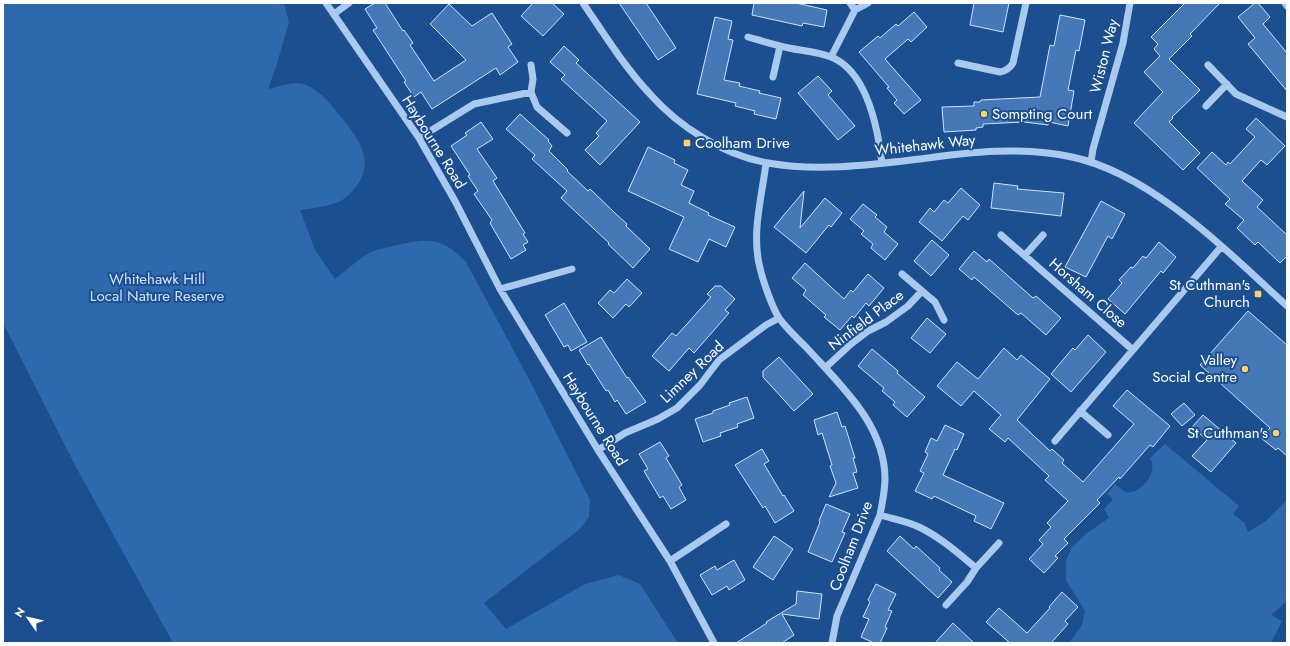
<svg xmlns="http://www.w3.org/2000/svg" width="1290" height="646" font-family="Jost,sans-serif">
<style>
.green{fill:#2e69ad}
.building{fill:#4478b7;stroke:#cfe3fa}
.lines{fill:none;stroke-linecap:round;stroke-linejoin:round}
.minor{stroke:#a9c9ee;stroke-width:7}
.poi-dot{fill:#ffd166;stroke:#1b4f8f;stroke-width:1.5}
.labels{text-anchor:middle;stroke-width:4;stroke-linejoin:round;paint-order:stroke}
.street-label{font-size:15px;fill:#fff;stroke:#1b4f8f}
.poi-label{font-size:15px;fill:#fff;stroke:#1b4f8f;text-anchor:end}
.park-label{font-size:15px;fill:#cfe3fa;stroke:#1b4f8f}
</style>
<rect width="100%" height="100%" fill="#1b4f8f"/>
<!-- green -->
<path class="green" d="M3,3h281l5,19 -13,45 -8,22c12,-2 25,-9 38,-4 15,6 26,21 36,33 17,21 34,45 13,70 -5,6 -12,13 -19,15 -11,4 -24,5 -36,7l15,40 20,29c11,-8 22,-19 34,-26 7,-4 17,-5 24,-7 33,-8 49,-10 73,16l63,117 61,121 -1,17 -9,12 -96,74 22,26 79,-45 34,-9 21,9 38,59h-505l-97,-176 -73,-144z
M1165,444l74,62 -6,8 11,8 4,10 18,-11 21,-21v101l-16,14 11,6 -11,22h-202l13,-18 3,-14 -19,-31v-20l6,-13 15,-14 22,-15 -5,-9 9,-10 -6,-5 8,-10 10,8c15,4 34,-20 25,-34z"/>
<!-- building -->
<path class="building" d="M375,3h10l18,28 1,-1 9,13 -3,2 24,36 32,-21 -36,-36 19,-20 23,22 20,-13 20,31 -4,3 10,15 -18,13 -4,-7 -64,41 -11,-17 -7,5 -10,-15 2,-1 -33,-51 4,-2 -12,-19z
M533,3h19l12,11 -21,22 -22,-20z
M619,3h27l30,45 -18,12z
M754,3h42l31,7 -3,17 -21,-4 -1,3 -50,-11z
M974,3h35l-6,29 -33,-7z
M1185,3h35l-30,31 2,2 -23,23 31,31 -28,27 1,1 -4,4 31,31 -17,17 -49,-47 29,-31 -19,-20 16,-16 -6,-7 4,-5 -7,-7z
M1255,3h3l12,14 -7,7 24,29v38l-39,-47 7,-6 -17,-21z
M914,12l13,15 -16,15 -3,-3 -23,20 36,41 -17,14 -10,-11 3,-3 -10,-12 2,-1 -30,-35 19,-16 2,2 16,-14 2,2z
M1060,15l25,5 -6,31 -3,-1 -8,40 6,1 -6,35 -19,-4 -1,3 -24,-3 -41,2v3l-7,1v2l-32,2 -2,-25 32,-1v-4h6l1,-2 59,-3 10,-52 4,1z
M715,17l17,4 -4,18 5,1 -9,40 16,3 -1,3 21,5 -1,2 22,5 -5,21 -22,-5 1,-3 -20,-5 1,-3 -39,-9z
M564,46l15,14 -3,3 64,59 -40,43 -15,-15 14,-14 -3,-3 11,-12 -46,-42 4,-4 -15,-13z
M818,76l14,15 -4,4 27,31 -17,14 -40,-47z
M520,114l29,26 -1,1 4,5 -3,5 19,19 -1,1 21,20 2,-2 26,25 11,10 -1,2 24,23 -17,19 -25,-24 1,-1 -48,-45 6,-7 -35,-32 3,-4 -29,-26z
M1256,118l29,28 -18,19 -6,-5 -19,21 21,19 -6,7 30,28v21l-7,7 -22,-21 -3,3 -18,-17 7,-8 -19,-16 5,-5 -33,-31 15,-16 14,13 2,-3 2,2 25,-27 -9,-8z
M481,122l12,17 -16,10 20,29 -4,3 32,52 -2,1 5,8 -5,3 3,5 -15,9 -21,-36 2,-3 -18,-26 4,-3 -10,-15 2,-1 -19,-29 16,-11 -2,-2z
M648,147l27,13 -1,3 14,7 -7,15 13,6 -5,12 20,10 -1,2 27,12 -9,20 -17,-8 -11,23 -29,-13 15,-32 -56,-26z
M994,183l24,3 -1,3 47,4 -3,23 -70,-8z
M961,188l19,17 -12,15 -5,-4 -21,25 -23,-19 11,-14 4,4 10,-12 4,3z
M804,191l-4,37 25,-30 17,15 -11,14 -2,-2 -23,28 -32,-26z
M1101,201l24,13 -13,25 -4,-3 -22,41 -21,-10z
M863,204l14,11 -2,2 12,10 -3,5 14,12 -13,16 -14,-12 2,-4 -12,-10 3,-3 -14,-12z
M932,240l17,15 -18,21 -17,-15z
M1159,242l17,15 -13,16 -2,-2 -36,43 -17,-15 14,-16 -3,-3 12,-13 2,1 10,-12 3,2z
M974,251l13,11 2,-3 44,39 3,-2 25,22 -15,17 -25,-22 -3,2 -44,-38 -2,3 -13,-11z
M805,263l39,36 7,-9 2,2 15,-18 16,14 -15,18 -3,-3 -12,15 -2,-2 -12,14 -16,-13 2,-2 -23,-20 3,-5 -14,-12z
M627,279l15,14 -13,14 -3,-3 -13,14 -15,-15 12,-13 4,3z
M715,286h6l14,13 -10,11 4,3 -35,40 -5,-5 -20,23 -17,-15 20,-23 4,3 11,-12 24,-27 -4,-3z
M564,303l23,39 -16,9 -3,-6 -4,2 -19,-32z
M1248,311l39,34v111l-9,-8 -2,2 -15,-12 9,-10 -70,-63z
M927,318l19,16 -16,19 -19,-15z
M1088,335l18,17 -35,40 -20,-18 22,-26 2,2z
M601,337l26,41 1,-1 18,25 -20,12 -9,-14 -2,2 -7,-12 -2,1 -17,-27 -1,1 -9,-15z
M1004,348l13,12 4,-5 29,24 -33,41 33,31 2,-2 12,11 -2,3 21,19 51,-58 -21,-18 14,-16 43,36 -17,21 -3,-2 -30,34 -1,-2 -22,23 3,3 -36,36 4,4 -13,13 3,2 -14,15 -15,-14 14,-15 -4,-4 12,-13 -4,-4 21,-22 -23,-21 4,-4 -41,-38 -3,4 -16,-13 12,-14 -27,-24 -13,15 -24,-20 20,-24 21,17z
M872,349l26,22 -1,2 28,24 -18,20 -14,-12 2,-3 -13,-11 2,-3 -26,-22z
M779,357l34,37 -19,17 -31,-34v-6z
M747,397l7,21 -17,6 1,3 -18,6 1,3 -18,6 -8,-23 18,-6v-2l17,-6 -1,-2z
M1184,403l11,12 -13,11 -11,-12z
M837,412l5,15 3,-1 10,32h-2l4,14 -4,1 5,15 -29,9 7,-14 -6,-17 2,-1 -10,-32 -4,2 -4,-15z
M1203,415l33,28 -25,29 -19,-16 15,-16 -15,-13z
M945,425l19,9 -7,16 -2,-1 -12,26 61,28 -13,26 -17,-8 2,-5 -42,-20 -2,3 -17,-8 9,-18 -4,-2 8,-17 -3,-2 6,-14 6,3z
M660,442l9,14 -3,2 16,27 -3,2 7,13 -15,9 -8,-13 -3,2 -16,-27 4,-2 -9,-15z
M762,449l7,12 -5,3 19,32 1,-1 10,16 -19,12 -10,-17 -2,2 -28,-43z
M826,504l24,10 -8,18 3,1 -13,29 -24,-10 12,-30 -1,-1z
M774,536l19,13 -20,31 -20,-13z
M900,536l14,13 2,-3 24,22 -1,2 13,12 -14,16 -51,-47z
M734,560l11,20 -16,10 -2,-4 -15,9 -12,-20 15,-9 2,4z
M876,584l20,10 -8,16 4,1 -7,16 2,1 -7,15h-6l-13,-6 8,-18 -6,-2 7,-15 -2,-2z
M797,591l25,3 -3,25 -37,-5 12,21 -12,8h-46l31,-20 -1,-1 30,-18z
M1062,592l16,15 -13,14 3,3 -17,19h-41l-24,-21 13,-14 28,25 23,-25 -1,-1z
M953,623l21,20h-39z"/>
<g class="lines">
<!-- minor -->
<path class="minor" d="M326,3l93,135 36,63 45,88 98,161 72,111 44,82
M583,3c21,31 41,63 66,90 30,34 74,62 119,70 50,9 102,2 152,-4 50,-7 102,-13 152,-2 80,17 156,95 215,149
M850,3l5,7
M1285,3l2,3
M334,14l15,-11
M748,37c14,4 27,8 41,11 14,3 29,4 42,9 36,14 47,73 51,106
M831,57l24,-47 13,-7
M958,63l42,9c6,-1 10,-4 13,-9l13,-60
M531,65l2,14 -2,13
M1208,65l28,29 51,23
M773,77l7,-31
M1206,106l21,-22
M419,138l55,-34 57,-12 6,15 30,26
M1091,162l2,-13 30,-106 7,-40
M766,163c-4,34 -15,70 -6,105 3,13 12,39 19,50 8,11 18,20 27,29 34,38 79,77 79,132 0,12 -3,25 -5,36l-43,101 -5,27
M1001,235l132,115
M1025,255l18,-20
M902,274l20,17
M500,289l72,-20
M825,368l26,-24 17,-13 18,-9 22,-16 14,-15 13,11 9,18
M1080,411l28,24
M1055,441l166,-194
M598,450l27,-17 33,-14 19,-11 23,-23 19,-25 47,-35 13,-7
M880,515c13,4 27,6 39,12 21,10 39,26 57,41
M670,561l56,-37
M946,605l21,-23 9,-14 23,-25"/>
</g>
<!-- markers -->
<g class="poi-dot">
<circle cx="984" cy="114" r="4"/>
<rect x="683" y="139" width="8" height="8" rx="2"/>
<rect x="1254" y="290" width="8" height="8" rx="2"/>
<circle cx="1245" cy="369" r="4"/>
<circle cx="1276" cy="433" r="4"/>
</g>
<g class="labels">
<!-- street labels -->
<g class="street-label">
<text transform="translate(1104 56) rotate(-76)" y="5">Wiston Way</text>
<text transform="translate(434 142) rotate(58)" y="5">Haybourne Road</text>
<text transform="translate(925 145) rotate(-6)" y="5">Whitehawk Way</text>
<text transform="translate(1088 293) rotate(41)" y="5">Horsham Close</text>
<text transform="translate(866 320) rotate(-37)" y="5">Ninfield Place</text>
<text transform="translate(692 372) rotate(-44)" y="5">Limney Road</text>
<text transform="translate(595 419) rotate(58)" y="5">Haybourne Road</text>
<text transform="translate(851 546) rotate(-69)" y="5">Coolham Drive</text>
</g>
<!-- poi labels -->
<g class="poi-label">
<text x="992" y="119" text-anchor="start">Sompting Court</text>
<text x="695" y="148" text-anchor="start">Coolham Drive</text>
<text x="1250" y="290">St Cuthman's<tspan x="1250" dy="17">Church</tspan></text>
<text x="1237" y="365">Valley<tspan x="1237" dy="17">Social Centre</tspan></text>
<text x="1268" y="438">St Cuthman's</text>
</g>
<!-- park labels -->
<g class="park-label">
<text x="157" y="284">Whitehawk Hill<tspan x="157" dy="17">Local Nature Reserve</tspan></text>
</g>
</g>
<!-- border -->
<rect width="1290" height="646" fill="none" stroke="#ffffff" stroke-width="8"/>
<!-- north arrow -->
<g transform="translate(28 618) rotate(304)" stroke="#1b4f8f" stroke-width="3" paint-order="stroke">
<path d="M0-3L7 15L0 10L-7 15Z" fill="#ffffff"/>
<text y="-6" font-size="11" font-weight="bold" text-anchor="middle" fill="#ffffff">N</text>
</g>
</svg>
